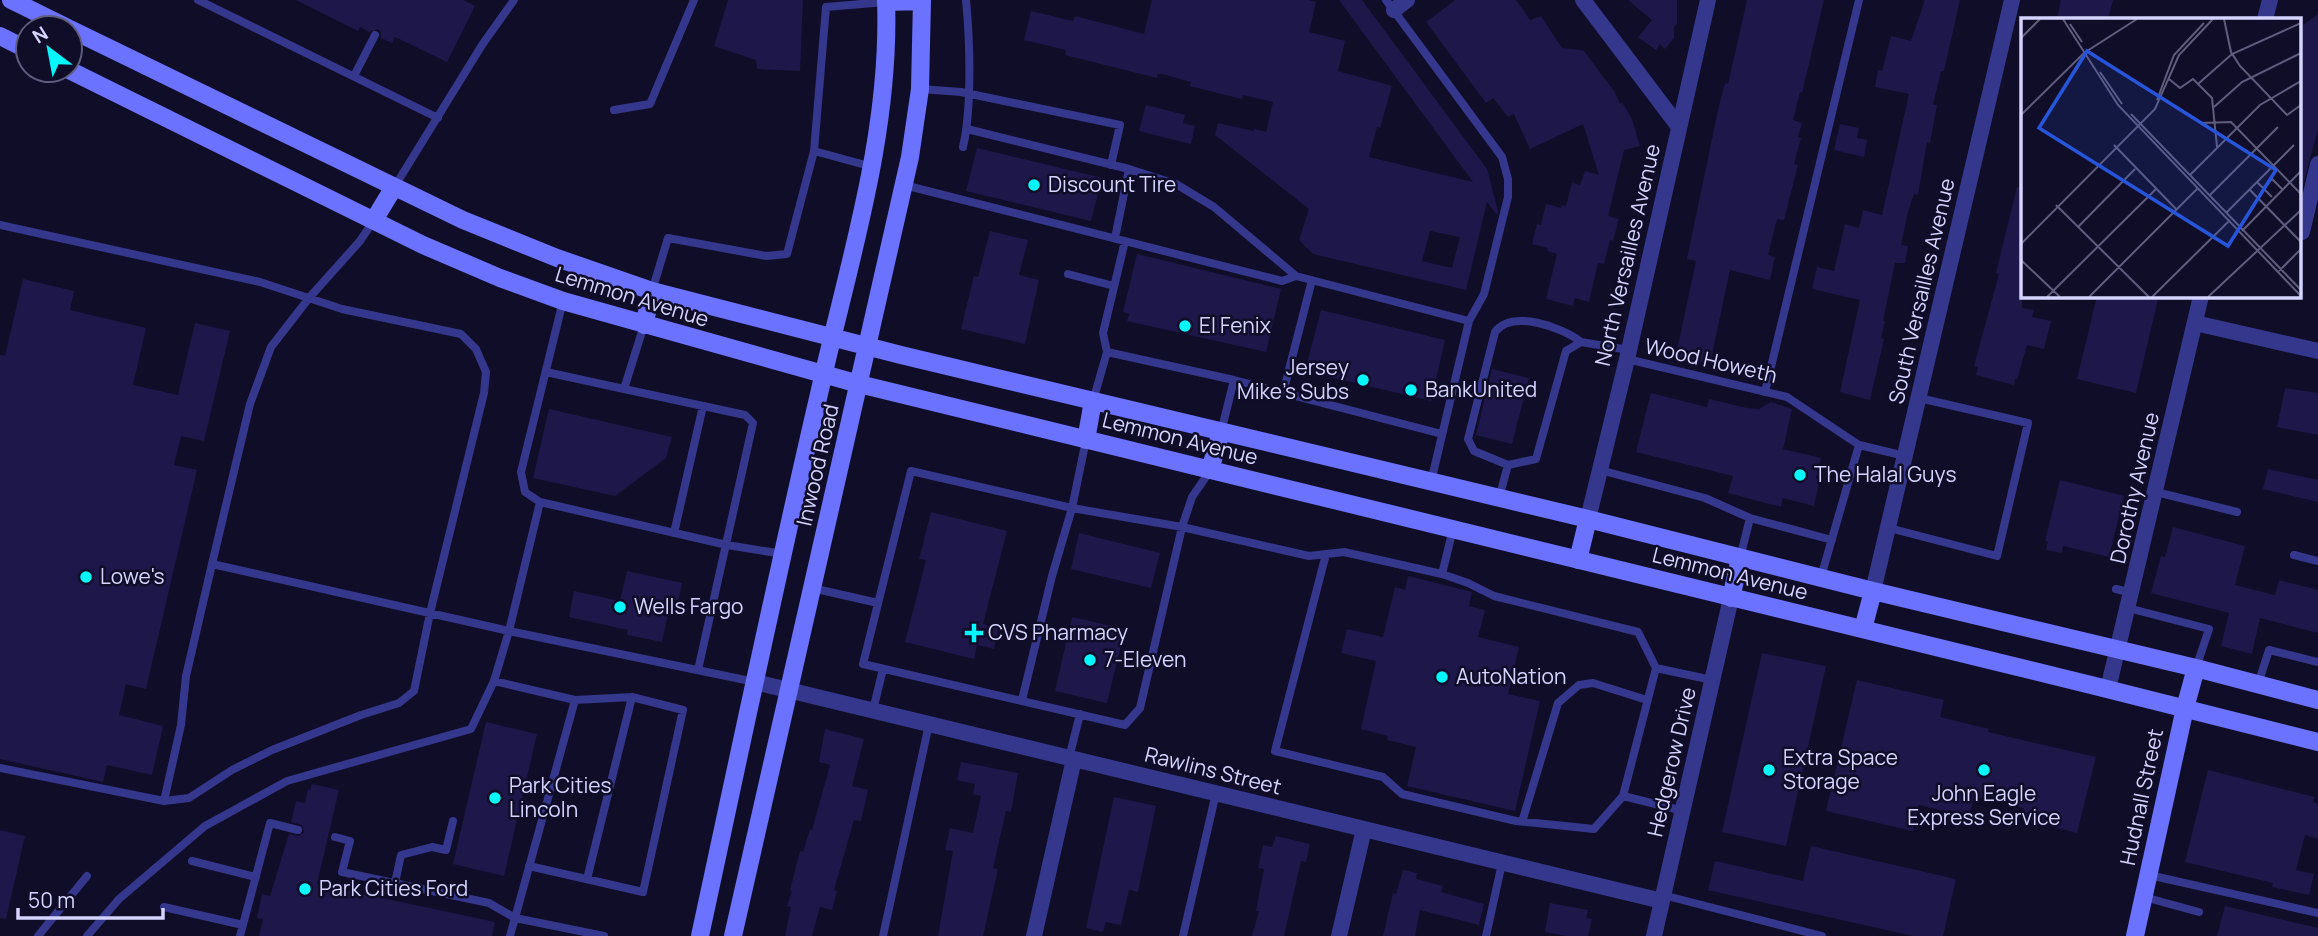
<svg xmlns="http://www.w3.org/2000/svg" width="2318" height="936" font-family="Manrope,sans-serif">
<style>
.building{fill:#1e174a;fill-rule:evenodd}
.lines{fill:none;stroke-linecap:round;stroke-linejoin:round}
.lane{stroke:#34378b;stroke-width:8}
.street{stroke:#34378b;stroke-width:16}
.secondary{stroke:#6b72ff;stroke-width:18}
.poi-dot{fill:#00f8ff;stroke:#100d28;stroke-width:2.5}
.labels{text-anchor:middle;stroke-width:5;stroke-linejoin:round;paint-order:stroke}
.poi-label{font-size:21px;fill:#d5d4ff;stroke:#100d28;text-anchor:start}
.street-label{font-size:21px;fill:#d5d4ff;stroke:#100d28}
.inset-road{fill:none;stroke:#5f5d7e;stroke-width:2}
.view{fill:#2655da;fill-opacity:0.15;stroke:#2655da;stroke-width:3.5}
.inset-edge{fill:none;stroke:#d5d4ff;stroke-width:3.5}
</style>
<rect width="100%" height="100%" fill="#100d28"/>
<!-- building -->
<path class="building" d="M296,0h167l12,6 -28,56 -52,-25 -3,6 -11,-5v-6l-4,-3 -8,3 -9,-5 -2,4z
M728,0h75l-3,71 -43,-2 -1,-9 -42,-14z
M1152,0h156l8,2 -7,30 36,9 -7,30 54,15 -12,42 -3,-1 -8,30 104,25 -134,-182h23l125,169 11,42 -1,4 -10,-13 -21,88 -153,-36 -14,-14 10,-31 -94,-74 3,-12 36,8v-2l12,3 7,-30 -30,-7 -1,4 -52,-13 1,-4 -29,-8h-4l-1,4 -92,-23 1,-5 -42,-10 7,-29 42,10 2,-5 69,18zM1430,231l30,6 -8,31 -30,-7z
M1455,0h61l14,20 11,-4 21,32 21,2 31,41 6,13 2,-2 10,17 8,27 -16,4 -16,66 11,3 -6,22 -3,-1 -6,24 -6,-1 -9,39 -14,-4 -2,8 -27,-7 11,-45 -10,-3 1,-3 -16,-4 5,-20 4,1 5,-21 15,4 1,-3 4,1 6,-23 8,2 5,-14 14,4 -16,-51 -53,25 -16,-35 -6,3 -15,-19 -7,5 -60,-81z
M1628,0h49v24l-3,4v10l-9,11 -5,-5 -4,6 -18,-13 14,-17z
M1747,0h77l-22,93 -2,-1 -7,28 9,3 -4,14 3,1 -7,26 4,1 -14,55 -7,-1 -9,36 7,2 -5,23 -40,-10 -20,94 -30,-7 1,-6 -4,-1 19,-89 -9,-2 31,-149 7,-27 3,1z
M1925,0h35l-16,71h-3l-8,34h4l-7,38 -3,-1 -9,53 -4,-1 -6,18 -7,33 7,1 -3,17h-10l-12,58h2l-4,17 3,1 -14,61 -30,-8 20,-92 -48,-11 5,-22 17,4 11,-47 14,4 4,-18 19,5 27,-121 -34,-7 3,-17 4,1 9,-35 20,5z
M2061,0h52l-5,19h-51z
M2318,14v115l-19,71v-156l4,-19z
M1146,105l39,10 -2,8 12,3 -4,18 -52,-13z
M1840,124l19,4 -2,10 10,2 -3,17 -30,-7z
M977,148l125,30 -11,43 -125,-30z
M2017,187l5,1v120l12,2 -2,7 19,4 -7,28 -17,-4 -10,35 -2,-1 -1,6 -38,-10 2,-8 -4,-1 25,-92 -3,-1z
M990,231l38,9 -9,35 20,5 -14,64 -64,-15 13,-53 4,1z
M1137,254l144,35 -15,63 -139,-31 2,-7 -6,-2z
M23,279l51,12 -4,19 76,18 -13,57 45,10 17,-72 35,8 -26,110 -23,-5 -7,29 23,5 -51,219 -20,-5 -7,31 44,11 -11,49 -45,-10 -4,17 -103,-23v-404l5,1z
M2097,296h45l16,3 -22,94 -59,-14z
M1321,310l124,30 -14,61 -126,-30z
M1492,369l37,9 -17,66 -36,-9z
M2285,388l33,5v42l-41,-8z
M1651,393l56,14 2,-8 38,9 12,1 12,-7 21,7 -9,40 38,9 -5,20 4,1 -6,27 -31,-8 -2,9 -53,-14 5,-17 -97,-24z
M549,409l123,28 -6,21 -51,38 -82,-18z
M2268,469l50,11v22l-55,-13z
M2060,480l64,16 -15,61 -46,-11 -1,7 -16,-3 2,-8 -3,-1z
M931,512l76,19 -24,93 16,4 -5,21 -17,-4 -3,14 -69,-17 21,-82 -7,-1z
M2173,527l72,19 -10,39 40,10 4,-15 39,10v43l-58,-15 -8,36 -31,-8 8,-33 -78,-20 10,-37 4,1z
M1079,533l81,20 -9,35 -80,-19z
M627,571l55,12 -5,24 -7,-1 -8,36 -35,-7 1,-5 -59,-13 5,-26 46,10z
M1408,576l64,16 -3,14 16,4 -7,27 41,10 -11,47 32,7 -25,110 -108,-25 9,-39 -29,-7 1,-4 -27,-7 15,-68 -35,-8 6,-24 36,8 12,-50 10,3z
M1072,617l53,12 -18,74 -52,-12z
M1762,653l64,13 -40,180 -64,-14z
M1857,680l87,20 -4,17 49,12 -1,3 108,25 -19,76 -56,-14 3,-11 -50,-12 -5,21 -50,-12 -6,26 -87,-20z
M486,722l51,12 -33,142 -51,-12z
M825,729l39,10 -12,47 16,4 -7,31 -7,-1 -20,70 3,1 -5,19 -12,-3 -8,29h-27l6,-29 -4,-1 5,-15 -2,-1 10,-39 3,1 7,-23 2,1 18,-65 -11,-3z
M961,762l57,11 -7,39 -5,-1 -13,57 5,1 -15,67h-45l15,-85 -8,-1 5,-22 23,5 8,-37 -8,-2 2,-10 -18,-4z
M2208,770l107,27 -2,5 5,2v35l-13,-4 -9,35 18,4 -5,21 -37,-8 1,-4 -88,-21z
M312,784l27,6 -22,94 178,38 -3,14h-233l4,-17 -6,-1 5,-24 8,2 19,-62 10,2 5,-4 -2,-7 -11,-3 5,-21 9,2 3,-14 2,1z
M1114,797l42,9 -18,86 -9,-2 -8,35 -15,-3 -3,10 -17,-4z
M0,830l25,6 -19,83 -6,-1z
M1276,836l34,8 -4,18 -5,-1 -17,75h-32l7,-25h-3l8,-42 -6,-1 5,-23 9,2z
M1811,846l145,33 -13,57h-30l-205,-46 7,-29 88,20z
M1403,870l14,3 -1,6 27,7 -2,6 43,12 -5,21 -59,-15 -5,26h-32l10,-43 3,1z
M1550,903l38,7 -2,8 6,1 -4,17h-22l-21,-4z
M2225,906l93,22v8h-101z"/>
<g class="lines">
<!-- lane -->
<path class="lane" d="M198,0l240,118
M1386,0l116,157 6,22v18l-24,97 -15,27
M354,76l21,-41
M920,89l41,3 159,33 -9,40
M614,110l36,-6 44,-104
M967,129l162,40 47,15 38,23 82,69 173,45 -38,161
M963,147c9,-39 7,-106 3,-147
M814,151l59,16
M904,185l378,96 14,-5
M395,186l87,-141 32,-45
M374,220l-14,21 -51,57 -38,49 -21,57 -38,160 297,67 -15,50 81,19 -60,218 89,18
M0,225l260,57 82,27 119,25 15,15 10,23 -2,21 -54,220 -16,78 -15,12 -38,12 -89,35 -40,20 -43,28 -25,3 17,-76 5,-49 26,-112
M1115,238l14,-69
M1068,274l46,12
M652,291l16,-53 98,18 21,-2 27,-103 12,-144 60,-5
M644,325l-20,64 121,26 8,8 -55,247
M1107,352l-4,-19 22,-92
M1627,359l160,38 72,48 46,11
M546,372l78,17
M1765,392l94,-392
M1283,393l29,-113
M1093,401l14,-49 127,28
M1221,432l13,-52 208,54
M1086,440l-14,68 -161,-37 -48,193 262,61 15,-17 42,-181 10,-30 18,-26
M1508,465l-34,-14 -6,-12 27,-107c17,-23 67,-5 86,10
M1600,470l105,28 45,20 82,22
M2156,492l81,20
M1499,498l9,-33 28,-6 30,-108 15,-9 48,8
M540,502l-15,-10 -4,-20 42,-171
M1889,528l108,28 31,-133 -109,-25
M674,533l29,-127
M1326,554l-51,197 108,26 19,17 114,27 78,8 29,-33
M2294,555l24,6
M1740,558l10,-40
M1442,574l26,9 26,13 144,36 18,36 56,12
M1821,577l38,-132
M812,588l66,15
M2116,589l16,4
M2128,608l81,21 -13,39
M1656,668l-33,128 61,15
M755,682l-246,-51 31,-129 187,43 56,9
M2258,684l11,-34 49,12
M1022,700l30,-124 20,-68 110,19 127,29 35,-4 98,22 11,-45
M873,710l10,-41
M1069,758l11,-44
M0,768l164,33
M1522,822l36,-119 21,-18 14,-2 54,17
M335,837l15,4 -8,31 147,31 26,15 -5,18
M192,861l64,16
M529,866l114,26 40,-182 -51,-13 -57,3
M2149,875l169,38
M587,879l45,-182
M395,883l6,-28 31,-8 14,3 7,-29
M1663,895l159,41
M2144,897l55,15
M164,907l79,18
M38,936l49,-60
M87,936l32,-37 86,-73 82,-45 184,-52 23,-48
M240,936l30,-113 28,7
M883,936l46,-212
M1183,936l33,-143
M1486,936l16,-73"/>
<!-- street -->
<path class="street" d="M1583,0l96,127
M1394,10l13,-10
M2265,19l5,-19
M2302,232l16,-68
M2195,323l123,28
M1588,519l39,-160 81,-359
M1873,591l139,-591
M755,682l907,219
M2108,689l93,-393
M1034,936l40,-177
M1339,936l25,-107
M1654,936l77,-338"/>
<!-- secondary -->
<path class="secondary" d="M11,0l57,28
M886,2l36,-1
M70,29l393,191 94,38 95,33 249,64 687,164 285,72 323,77 122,32
M0,36l28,14
M69,70l354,175 77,33 63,23 296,83 1232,301 227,57
M374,220l20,-33
M644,325l8,-34
M1086,440l7,-39
M1210,470l11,-38
M1578,560l10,-41
M1731,598l9,-40
M1863,629l10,-38
M700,936c39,-181 77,-362 119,-542 29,-130 72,-259 67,-394
M733,936l177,-779 10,-68 2,-89
M2135,936l50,-228 11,-40"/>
</g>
<!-- markers -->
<g class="poi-dot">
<circle cx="1034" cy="185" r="7"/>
<circle cx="1185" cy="326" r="7"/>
<circle cx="1363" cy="380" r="7"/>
<circle cx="1411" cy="390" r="7"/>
<circle cx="1800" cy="475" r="7"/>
<circle cx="86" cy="577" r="7"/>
<circle cx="620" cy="607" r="7"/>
<path d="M970.5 622.5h7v7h7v7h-7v7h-7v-7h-7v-7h7z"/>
<circle cx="1090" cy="660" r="7"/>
<circle cx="1442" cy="677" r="7"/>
<circle cx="1769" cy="770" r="7"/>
<circle cx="1984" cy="770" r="7"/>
<circle cx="495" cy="798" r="7"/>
<circle cx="305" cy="889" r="7"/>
</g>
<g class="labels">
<!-- poi labels -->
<g class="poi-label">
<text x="1048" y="192">Discount Tire</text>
<text x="1199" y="333">El Fenix</text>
<text x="1349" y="375" text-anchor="end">Jersey<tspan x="1349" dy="24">Mike's Subs</tspan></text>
<text x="1425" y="397">BankUnited</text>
<text x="1814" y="482">The Halal Guys</text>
<text x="100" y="584">Lowe's</text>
<text x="634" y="614">Wells Fargo</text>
<text x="988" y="640">CVS Pharmacy</text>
<text x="1104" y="667">7-Eleven</text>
<text x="1456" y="684">AutoNation</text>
<text x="1783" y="765">Extra Space<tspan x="1783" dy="24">Storage</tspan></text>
<text x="509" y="793">Park Cities<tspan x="509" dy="24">Lincoln</tspan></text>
<text x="1984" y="801" text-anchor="middle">John Eagle<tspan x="1984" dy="24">Express Service</tspan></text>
<text x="319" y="896">Park Cities Ford</text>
</g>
<!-- street labels -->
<g class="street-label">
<text transform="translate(1628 255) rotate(-77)" y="7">North Versailles Avenue</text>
<text transform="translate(1922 291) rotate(-77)" y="7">South Versailles Avenue</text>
<text transform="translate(632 297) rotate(17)" y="7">Lemmon Avenue</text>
<text transform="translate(1711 361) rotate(13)" y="7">Wood Howeth</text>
<text transform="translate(1180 439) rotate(14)" y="7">Lemmon Avenue</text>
<text transform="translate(818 465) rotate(-77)" y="7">Inwood Road</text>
<text transform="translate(2135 488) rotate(-77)" y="7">Dorothy Avenue</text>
<text transform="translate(1730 574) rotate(14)" y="7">Lemmon Avenue</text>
<text transform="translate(1672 762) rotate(-77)" y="7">Hedgerow Drive</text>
<text transform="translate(1213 771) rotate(14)" y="7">Rawlins Street</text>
<text transform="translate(2142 797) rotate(-78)" y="7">Hudnall Street</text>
</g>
</g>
<!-- overview -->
<g transform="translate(2021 18)">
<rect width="280" height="280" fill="#100d28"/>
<path class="inset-road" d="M42,1l55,86 183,191M203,1l7,33 9,14 47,49 14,-10M49,6l12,18M0,20l19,-19M79,54l22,32M148,61l11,9 13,-9 19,19 5,49M177,66l34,-30 69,-31M136,82l17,-45 30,-32M193,89l28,-25 59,-29M110,96l170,176M0,97l63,-62 53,-34M179,105l31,-1 70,72M93,127l63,65M169,157l70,-70 41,-24M236,164l15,15M242,170l9,-9 11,11M229,172l51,52M189,177l68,-68M35,187l93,92M205,195l68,-68M57,209l57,-58M221,213l59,-60M0,226l134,-135 24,-54 34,-36M0,242l39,37M258,253l22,-22M26,279l109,-108M68,279l109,-109M131,279l78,-77M187,279l93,-87"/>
<path class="view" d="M66,33l189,119 -48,76 -189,-118z"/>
<rect width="280" height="280" class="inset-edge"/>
</g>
<!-- north arrow -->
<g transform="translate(49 49) rotate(328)"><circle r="33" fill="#100d28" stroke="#5f5d7e" stroke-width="2"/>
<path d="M0-5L12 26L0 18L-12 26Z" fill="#00f8ff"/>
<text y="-10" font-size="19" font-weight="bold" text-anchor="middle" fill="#d5d4ff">N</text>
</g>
<!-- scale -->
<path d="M18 908v10h145v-10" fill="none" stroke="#d5d4ff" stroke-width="3.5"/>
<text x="28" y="908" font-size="21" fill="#d5d4ff" stroke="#100d28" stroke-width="5" paint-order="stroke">50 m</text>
</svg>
